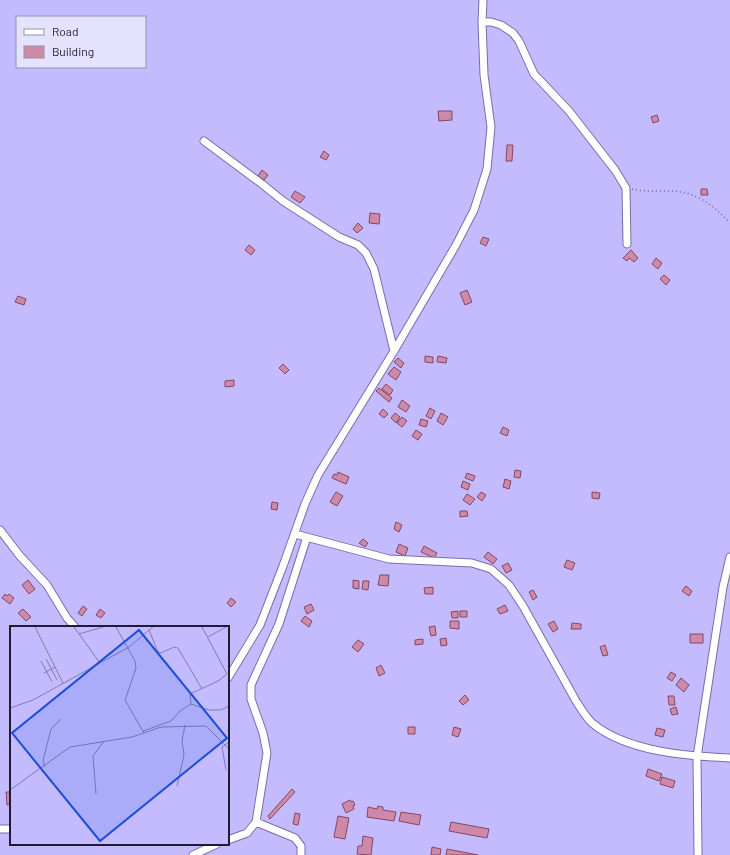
<svg xmlns="http://www.w3.org/2000/svg" width="730" height="855" font-family="Barlow,sans-serif">
<style>
.building{fill:#cd89a8;stroke:#864665}
.lines{fill:none;stroke-linecap:round;stroke-linejoin:round}
.minor-casing{stroke:#786eac;stroke-width:9}
.path{stroke:#6f6896;stroke-width:1.5;stroke-dasharray:1 3;stroke-linecap:butt}
.minor{stroke:#fff;stroke-width:7}
.inset-road{fill:none;stroke:#827bae;stroke-width:1}
.view{fill:#1d4ed8;fill-opacity:0.15;stroke:#1d4ed8;stroke-width:2}
.inset-edge{fill:none;stroke:#1f1b34;stroke-width:2}
</style>
<rect width="100%" height="100%" fill="#c4bbff"/>
<!-- building -->
<path class="building" d="M438,111h14v9l-13,1z
M657,115l2,6 -6,2 -2,-6z
M507,145h6l-1,16h-6z
M324,151l5,4 -3,5 -6,-3z
M262,170l6,5 -4,5 -6,-4z
M701,189h6l1,6h-7z
M295,191l10,6 -5,6 -9,-6z
M370,213l10,1 -1,10 -10,-1z
M358,223l5,5 -6,5 -4,-4z
M483,237l6,2 -3,7 -6,-3z
M249,245l6,5 -4,5 -6,-5z
M631,250l7,8 -4,4 -5,-4 -2,3 -4,-3z
M656,258l6,5 -4,6 -6,-5z
M664,275l6,5 -4,5 -6,-6z
M467,290l5,12 -7,3 -5,-12z
M18,296l8,3 -2,6 -9,-3z
M425,356l8,1v6l-8,-1z
M438,356l9,2 -1,5 -9,-1z
M398,358l6,5 -3,5 -7,-6z
M283,364l6,6 -4,4 -6,-6z
M394,367l7,5 -5,8 -8,-6z
M234,380v6l-9,1v-6z
M386,384l7,6 -3,5 -8,-6z
M379,388l13,10 -3,4 -13,-11z
M402,400l8,6 -4,6 -8,-5z
M430,408l5,3 -4,8 -5,-3z
M383,409l5,5 -4,4 -5,-4z
M395,413l5,4 -4,6 -5,-5z
M441,413l7,4 -5,8 -6,-4z
M402,417l5,4 -5,6 -5,-4z
M421,419l7,2 -2,6 -7,-2z
M503,427l6,3 -2,6 -7,-3z
M416,430l6,4 -4,6 -6,-4z
M515,470l6,1 -1,7 -6,-1z
M338,472l11,5 -3,7 -14,-6 2,-4 3,1z
M467,473l8,3 -2,5 -8,-3z
M505,479l6,2 -2,8 -6,-2z
M463,481l7,3 -2,6 -7,-3z
M336,492l7,4 -6,10 -7,-4z
M481,492l5,3 -4,6 -5,-4z
M592,492l8,1 -1,6 -7,-1z
M467,494l8,5 -5,6 -7,-5z
M272,502l6,1 -1,7 -6,-1z
M460,511h7l1,5 -8,1z
M396,522l6,3 -3,7 -5,-3z
M363,539l5,4 -3,4 -6,-4z
M399,544l9,4 -3,8 -9,-4z
M424,546l13,7 -3,5 -13,-6z
M488,552l9,7 -4,5 -9,-7z
M567,560l8,3 -3,7 -8,-3z
M508,563l4,7 -6,3 -4,-7z
M380,575h9l-1,11 -10,-1z
M28,580l7,9 -6,5 -7,-9z
M353,580l6,1v8l-6,-1z
M363,581h6l-1,9 -6,-1z
M686,586l6,5 -3,5 -7,-5z
M433,587v7h-8l-1,-6z
M533,590l4,7 -4,3 -4,-8z
M5,594l2,2 2,-2 5,4 -4,6 -8,-6z
M231,598l5,4 -5,5 -4,-4z
M311,604l3,6 -7,4 -3,-7z
M505,605l3,6 -8,3 -3,-5z
M83,606l4,3 -5,7 -4,-3z
M23,609l8,8 -5,4 -8,-8z
M100,609l5,4 -4,5 -5,-3z
M458,611v7h-6l-1,-6z
M460,611h7v6h-7z
M305,616l7,5 -3,6 -8,-6z
M450,621h9v8l-9,-1z
M554,621l4,8 -5,3 -5,-8z
M572,623l9,1v5h-10z
M435,626l1,9 -5,1 -2,-9z
M690,634h13v9h-13z
M446,638l1,7 -6,1 -1,-7z
M423,639v5l-8,1v-5z
M358,640l6,4 -6,8 -6,-5z
M605,645l3,10 -5,1 -3,-9z
M381,665l4,8 -6,3 -3,-8z
M671,672l5,3 -4,6 -5,-3z
M681,678l8,7 -5,7 -8,-7z
M465,695l4,5 -6,5 -4,-4z
M668,696h6l1,9h-6z
M676,707l2,7 -6,1 -2,-6z
M408,727h7v7h-7z
M454,727l7,2 -3,8 -6,-2z
M657,728l8,2 -2,7 -8,-2z
M648,769l14,5 -3,7 -13,-5z
M662,777l13,4 -2,7 -13,-4z
M292,789l3,3 -25,27 -2,-3z
M6,792h5v12l-4,1z
M350,800l1,2 2,-1 2,4 -2,1 1,3 -8,4 -4,-9z
M378,806l5,1v3l13,2 -2,9 -27,-4 1,-10 9,2z
M401,812l20,3 -2,10 -20,-4z
M295,813l5,1 -2,11 -5,-1z
M338,816l11,2 -4,21 -11,-2z
M451,822l38,7 -2,9 -38,-7z
M363,836l10,2 -2,17 -14,-1 1,-8h4z
M432,847l9,2 -1,6h-9z
M447,849l31,6h-32z"/>
<g class="lines">
<!-- minor casing -->
<g class="minor-casing">
<path id="minor" d="M482,22h9l10,3 12,8 6,8 15,33 35,37 46,59 11,18 1,56
M204,141l58,43 21,17 56,36 19,8 8,8 8,16 20,82
M0,530l20,26 27,29 20,33 8,9
M295,534l94,25 83,4 19,6 18,16 14,21 53,95c5,8 9,15 16,22 35,29 95,33 138,35
M228,678l32,-53 23,-59 22,-62 13,-29 76,-124 62,-106 18,-35 13,-41 4,-42 -7,-52 -2,-53 1,-22
M256,822l39,16 6,8v9
M0,829h11
M228,840l19,-7 9,-11 11,-69 -4,-20 -12,-34v-14l28,-61 28,-87
M193,855l24,-11
M698,855l-1,-98 26,-170 7,-30"/>
</g>
<!-- path -->
<path class="path" d="M632,189c12,3 23,2 34,2 28,-1 46,13 64,32"/>
<!-- minor -->
<use href="#minor" class="minor"/>
</g>
<!-- overview -->
<g transform="translate(10 626)">
<rect width="219" height="219" fill="#c4bbff"/>
<path class="inset-road" d="M25,1l28,56M64,1l26,36M106,1l19,34 1,7 -11,32 19,33M143,1l-4,3 9,22 3,1 13,-6 4,1 24,41M69,8l24,-7M198,11l18,-10M36,33l11,21M31,35l11,21M34,47l11,-6M181,78l-1,-10 28,-13 9,-7 -25,-47M0,82l23,-8 67,-37 29,-16 20,-17M133,105l28,-10 9,-10 11,-7 18,6h12l8,-4M35,141l-2,-6 8,-32 10,-10M216,144l-4,-23 7,-5M167,160l7,-31 -2,-14 3,-16M0,164l60,-43 62,-10 29,-10 45,-1 23,23M86,168l-3,-38 11,-15"/>
<path class="view" d="M129,4l88,108 -127,103 -88,-108z"/>
<rect width="219" height="219" class="inset-edge"/>
</g>
<!-- legend -->
<rect x="16" y="16" width="130" height="52" fill="#e5e2fe" stroke="#9692ad"/>
<rect x="24" y="29" width="20" height="6" fill="#ffffff" stroke="#9692ad"/>
<text x="52" y="36" font-size="12" fill="#1f1b34">Road</text>
<rect x="24" y="46" width="20" height="12" fill="#cd89a8" stroke="#9692ad"/>
<text x="52" y="56" font-size="12" fill="#1f1b34">Building</text>
</svg>
